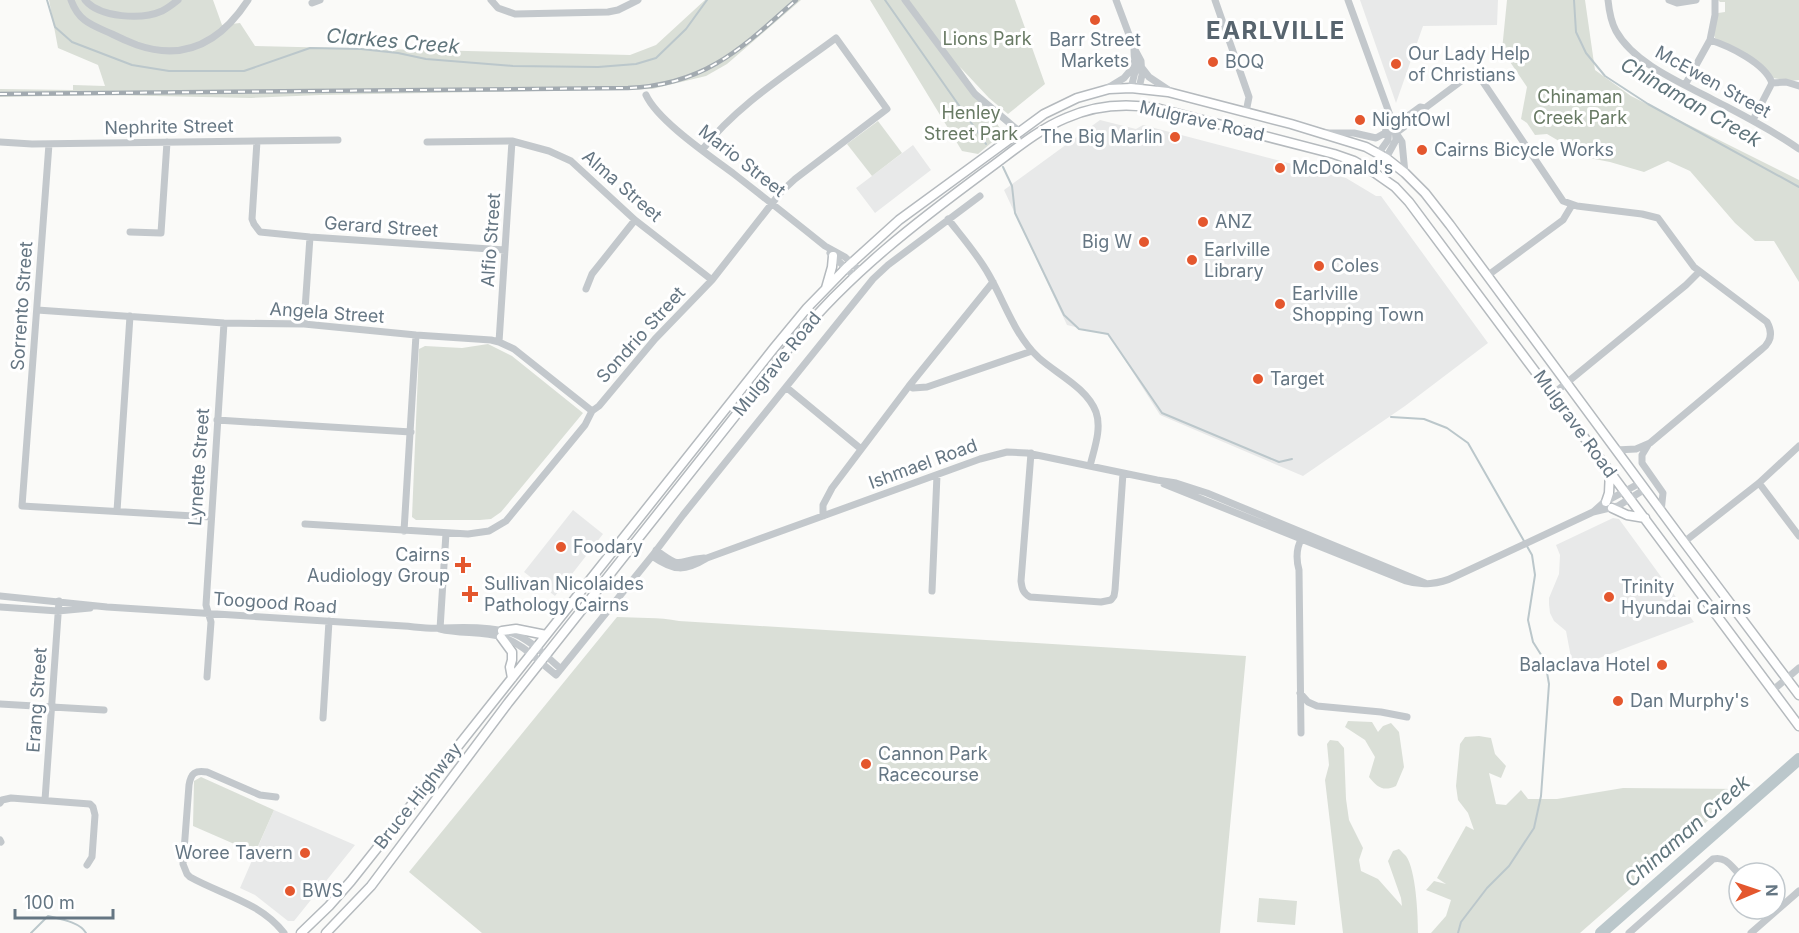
<svg xmlns="http://www.w3.org/2000/svg" width="1799" height="933" font-family="Inter,sans-serif">
<style>
.built{fill:#e8e9e9}
.green{fill:#dadfd7}
.lines{fill:none;stroke-linecap:round;stroke-linejoin:round}
.stream{stroke:#bbc7cb;stroke-width:2}
.river{stroke:#bbc7cb;stroke-width:12}
.major-casing{stroke:#b5babe;stroke-width:11}
.minor{stroke:#c3c8cc;stroke-width:7}
.major{stroke:#fff;stroke-width:8}
.rail-casing{stroke:#a2aab0;stroke-width:4.5}
.rail{stroke:#fff;stroke-width:2;stroke-dasharray:7;stroke-linecap:butt}
.poi-dot{fill:#e4572e;stroke:#fff;stroke-width:2}
.labels{text-anchor:middle;stroke-width:6;stroke-linejoin:round;paint-order:stroke}
.park-label{font-size:18px;fill:#687a64;stroke:#fff}
.poi-label{font-size:18px;fill:#657683;stroke:#fff;text-anchor:start}
.street-label{font-size:18px;fill:#657683;stroke:#fff}
.water-label{font-size:20px;font-style:italic;fill:#60757c;stroke:#fff}
.district-label{font-size:24px;font-weight:bold;letter-spacing:1.5px;fill:#57646e;stroke:#fff}
</style>
<rect width="100%" height="100%" fill="#fafaf8"/>
<!-- built -->
<path class="built" d="M1360,0h138l-1,25 -74,1 -27,77z
M1100,120l36,9 7,-4 203,53 30,18h5l107,147 -83,63 -102,70 -143,-61 -51,-80 -42,-10 -63,-135z
M913,145l18,25 -56,43 -19,-25z
M573,510l30,24 -48,62 -31,-24z
M1613,518l6,1 75,103 -121,46 -7,-37 -12,-10 -4,-8 -1,-9v-6l10,-24 1,-19 -4,-10z
M274,810l81,35 -61,76h-6l-33,-26 -15,-7z"/>
<!-- green -->
<path class="green" d="M49,0h164l9,25 18,-2 15,23 375,9 26,-10 49,-45h96l-74,64 -21,12 -54,13 -332,6 -69,3 -145,-3 -106,2v-8l73,1v-5l32,1 -7,-21 -40,-17z
M870,0h145l30,84 -37,30 -19,-16 -29,-31 43,66 -25,21 -16,-3z
M1507,0h78l10,70 36,26 168,84v102l-25,-41h-19l-20,-18 -45,-52 -22,-10 -24,11 -34,-10 -26,-5 -8,-6 -29,-17 -12,1 -8,-12 -6,-4 6,-32 -25,-37z
M1718,0h81v80l-8,1 -18,-3 -17,-16 -41,-24 -1,-3 4,-22 7,-1v-10h-5z
M878,121l24,32 -30,23 -25,-32z
M488,344l24,12 71,57 -82,99 -10,7 -11,1h-64l-4,-3 7,-168 6,-3 37,2z
M617,617c20,1 42,0 62,4l567,35 -26,277h-738l-73,-61z
M1348,721l24,1 6,10 5,-6 8,-3 8,9 5,35 -8,19c-13,6 -19,1 -27,-9l6,-20 -10,-17 -20,-13z
M1479,736l12,2 4,16 11,12 -5,12 -12,-5 7,31 10,1 15,-15 7,9h29l66,-11 121,1 -164,144h-149l15,-17 5,-16 -25,-10 8,-9 12,3 -9,-6 29,-52 8,4 -6,-17 -10,-13 -2,-14 4,-42 5,-7z
M1330,740l8,1 6,7 2,51 3,21 14,28 -4,12 2,11 17,8 24,27 -1,-8 -13,-37 5,-10 6,-2c3,3 5,5 7,7 10,14 12,59 12,77h-75l-18,-153 4,-15 -2,-21z
M201,777l73,33 -19,43 -62,-27 1,-45z
M1259,898l38,3 -2,24 -38,-3z"/>
<g class="lines">
<!-- stream -->
<path class="stream" d="M47,0l8,27 17,15 60,23 37,6h75l66,-23 51,1 37,4 28,6 87,7 85,1 38,-3 20,-6 30,-29 21,-29
M885,0l101,144
M1574,0l2,32 10,21 19,23 43,28 151,83
M1003,167l9,19 3,27 49,102 15,14 29,5 54,79 117,49 13,-3
M1391,417l33,2 23,9 21,15 64,112 3,20 -7,45 5,22 12,19 4,23 -8,112 -7,32 -25,38 -22,22 -26,34 -3,11
M31,933l17,-17c12,3 32,6 38,17"/>
<!-- river -->
<path class="river" d="M1601,933l198,-174"/>
<!-- major casing -->
<g class="major-casing">
<path id="major" d="M826,288l6,-21 1,-11
M1606,502l3,-9 1,-22
M1612,508l15,7 18,3
M502,631l14,-2 30,6
M501,637l11,15v8l-2,7 2,11
M301,933l28,-27 22,-25 423,-533 33,-40 39,-40 53,-48 145,-106 33,-16 32,-9 22,-1 37,4 123,32 75,23 20,11 19,15 20,20 25,32 234,317 115,153
M326,933l45,-47 137,-183 288,-364c54,-66 122,-118 191,-169 25,-18 50,-40 79,-52 29,-13 60,-15 90,-10l178,46 20,7 21,12 20,14 14,15 390,524"/>
</g>
<!-- minor -->
<path class="minor" d="M71,0c8,22 21,25 41,34 8,4 17,8 25,11 49,17 85,-5 111,-45
M85,0c15,18 57,20 77,11 6,-3 11,-7 16,-11
M491,0l7,8 17,6 93,-2 10,-2 20,-10
M905,0l70,94 45,38
M1116,0l18,48 7,13 1,14 -3,13
M1215,0l34,97 -3,15
M1348,0l47,129 1,11 -10,18
M1608,0c1,10 3,22 8,31 18,32 63,51 94,67 30,16 61,31 89,51
M1669,0l8,3 19,-3
M312,3l8,-3
M1710,40c19,6 55,23 62,43
M1142,68l7,9 21,14
M1772,83l14,-1 13,4
M1685,85l25,-45 5,-25v-15
M1131,88l4,-16 -1,-22
M1106,89l18,-11 11,-13
M646,95c12,26 64,61 88,79 31,24 61,48 91,72l20,11 15,14
M1753,120l19,-37
M1394,126l26,-19 5,1 39,-29 8,-2 9,2 82,122 14,5 65,8 16,4 36,49 73,55c6,11 4,20 -5,27l-112,94 -14,6 -20,1
M1326,133h28l22,5 9,-5 3,-10
M257,141l-5,78 2,5 6,8 50,5 195,13
M0,142l32,2 306,-4
M427,142l85,-1 37,10 22,10 64,59 77,60
M49,144l-27,362 189,11
M1378,154l10,-14 1,-13
M1405,173l-3,-31 -6,-9 28,-21 1,-4
M948,219c14,18 30,36 41,56 16,28 26,61 50,83 18,16 48,30 57,54 6,17 -2,37 -6,54
M130,232l31,1 6,-91
M830,253l24,23
M1487,276l76,-56 9,-15
M586,289l6,-15 43,-54
M37,310l187,13 80,1 112,11 75,5 8,2 15,7 78,62
M304,324l6,-87
M499,342l13,-201
M909,386l4,2 14,-1 105,-36
M786,387l75,62
M1553,394l133,-109 13,-13
M217,420l194,12
M1648,445l-6,10v8l21,30 -2,19
M1031,453l-10,128c1,8 2,12 9,16l71,5 10,-2 3,-4 1,-6 8,-117
M1759,483l40,53
M1164,484l242,97c15,5 34,3 48,-4l139,-65 10,-9 37,-20
M117,511l13,-195
M1593,512l25,-6 27,-17
M823,516v-11l9,-17 77,-102 84,-104
M305,524l163,10 21,-3 17,-10 79,-96 7,-14 7,-5 56,-67 57,-59 69,-88 14,-13 92,-70 -51,-71c-47,35 -98,66 -134,112
M404,531l12,-196
M1684,542l75,-59 40,-37
M656,550c28,21 19,10 48,8
M652,556c22,15 32,16 55,2l273,-99 27,-7 20,1 130,27 19,3 31,10 218,90
M932,591l5,-116
M0,596l107,11 297,19c13,1 25,3 38,2 21,-1 55,-2 75,7 16,7 31,23 44,34
M0,607l58,4 32,-3
M440,629c20,5 43,2 62,8 20,6 37,25 54,38l96,-119 31,-41 190,-236 15,-14 92,-69
M440,629l6,-96
M207,677l4,-55 -5,-17 18,-282
M1772,691l27,-23
M1300,693l8,9 9,4 64,6 26,5
M0,704l104,6
M323,718l6,-97
M1301,733l-2,-163c-3,-11 -3,-22 3,-32
M276,797l-16,-2 -53,-23c-12,-2 -16,1 -18,13l-6,79 4,10 3,3c32,18 70,25 94,56
M45,800l14,-199
M0,803l2,-3 9,-2 79,6 3,3 2,8 -3,42 -5,8
M0,840l1,2
M1629,933l84,-74c13,-3 18,7 26,15
M1751,933l48,-42"/>
<!-- major -->
<use href="#major" class="major"/>
<!-- rail casing -->
<g class="rail-casing">
<path id="rail" d="M0,94l628,-6c77,-3 114,-40 168,-88"/>
</g>
<!-- rail -->
<use href="#rail" class="rail"/>
</g>
<!-- markers -->
<g class="poi-dot">
<circle cx="1095" cy="20" r="6"/>
<circle cx="1213" cy="62" r="6"/>
<circle cx="1396" cy="64" r="6"/>
<circle cx="1360" cy="120" r="6"/>
<circle cx="1175" cy="137" r="6"/>
<circle cx="1422" cy="150" r="6"/>
<circle cx="1280" cy="168" r="6"/>
<circle cx="1203" cy="222" r="6"/>
<circle cx="1144" cy="242" r="6"/>
<circle cx="1192" cy="260" r="6"/>
<circle cx="1319" cy="266" r="6"/>
<circle cx="1280" cy="304" r="6"/>
<circle cx="1258" cy="379" r="6"/>
<circle cx="561" cy="547" r="6"/>
<path d="M460 556h6v6h6v6h-6v6h-6v-6h-6v-6h6z"/>
<path d="M467 585h6v6h6v6h-6v6h-6v-6h-6v-6h6z"/>
<circle cx="1609" cy="597" r="6"/>
<circle cx="1662" cy="665" r="6"/>
<circle cx="1618" cy="701" r="6"/>
<circle cx="866" cy="764" r="6"/>
<circle cx="305" cy="853" r="6"/>
<circle cx="290" cy="891" r="6"/>
</g>
<g class="labels">
<!-- park labels -->
<g class="park-label">
<text x="987" y="45">Lions Park</text>
<text x="1580" y="103">Chinaman<tspan x="1580" dy="21">Creek Park</tspan></text>
<text x="971" y="119">Henley<tspan x="971" dy="21">Street Park</tspan></text>
</g>
<!-- poi labels -->
<g class="poi-label">
<text x="1095" y="46" text-anchor="middle">Barr Street<tspan x="1095" dy="21">Markets</tspan></text>
<text x="1408" y="60">Our Lady Help<tspan x="1408" dy="21">of Christians</tspan></text>
<text x="1225" y="68">BOQ</text>
<text x="1372" y="126">NightOwl</text>
<text x="1163" y="143" text-anchor="end">The Big Marlin</text>
<text x="1434" y="156">Cairns Bicycle Works</text>
<text x="1292" y="174">McDonald's</text>
<text x="1215" y="228">ANZ</text>
<text x="1132" y="248" text-anchor="end">Big W</text>
<text x="1204" y="256">Earlville<tspan x="1204" dy="21">Library</tspan></text>
<text x="1331" y="272">Coles</text>
<text x="1292" y="300">Earlville<tspan x="1292" dy="21">Shopping Town</tspan></text>
<text x="1270" y="385">Target</text>
<text x="573" y="553">Foodary</text>
<text x="450" y="561" text-anchor="end">Cairns<tspan x="450" dy="21">Audiology Group</tspan></text>
<text x="484" y="590">Sullivan Nicolaides<tspan x="484" dy="21">Pathology Cairns</tspan></text>
<text x="1621" y="593">Trinity<tspan x="1621" dy="21">Hyundai Cairns</tspan></text>
<text x="1650" y="671" text-anchor="end">Balaclava Hotel</text>
<text x="1630" y="707">Dan Murphy's</text>
<text x="878" y="760">Cannon Park<tspan x="878" dy="21">Racecourse</tspan></text>
<text x="293" y="859" text-anchor="end">Woree Tavern</text>
<text x="302" y="897">BWS</text>
</g>
<!-- street labels -->
<g class="street-label">
<text transform="translate(1713 82) rotate(29)" y="6">McEwen Street</text>
<text transform="translate(1202 121) rotate(13)" y="6">Mulgrave Road</text>
<text transform="translate(169 127) rotate(-1)" y="6">Nephrite Street</text>
<text transform="translate(742 161) rotate(38)" y="6">Mario Street</text>
<text transform="translate(622 186) rotate(41)" y="6">Alma Street</text>
<text transform="translate(381 227) rotate(4)" y="6">Gerard Street</text>
<text transform="translate(491 240) rotate(-86)" y="6">Alfio Street</text>
<text transform="translate(22 306) rotate(-86)" y="6">Sorrento Street</text>
<text transform="translate(327 313) rotate(4)" y="6">Angela Street</text>
<text transform="translate(641 335) rotate(-48)" y="6">Sondrio Street</text>
<text transform="translate(777 364) rotate(-51)" y="6">Mulgrave Road</text>
<text transform="translate(1575 424) rotate(54)" y="6">Mulgrave Road</text>
<text transform="translate(923 464) rotate(-20)" y="6">Ishmael Road</text>
<text transform="translate(199 467) rotate(-86)" y="6">Lynette Street</text>
<text transform="translate(275 603) rotate(4)" y="6">Toogood Road</text>
<text transform="translate(37 700) rotate(-86)" y="6">Erang Street</text>
<text transform="translate(418 796) rotate(-52)" y="6">Bruce Highway</text>
</g>
<!-- water labels -->
<g class="water-label">
<text transform="translate(393 41) rotate(5)" y="7">Clarkes Creek</text>
<text transform="translate(1691 102) rotate(30)" y="7">Chinaman Creek</text>
<text transform="translate(1687 831) rotate(-41)" y="7">Chinaman Creek</text>
</g>
<!-- district labels -->
<g class="district-label">
<text x="1276" y="39">EARLVILLE</text>
</g>
</g>
<!-- north arrow -->
<g transform="translate(1757 891) rotate(88)"><circle r="28" fill="#ffffff" stroke="#c1c8cd" stroke-width="1.5"/>
<path d="M0-4.5L10 22L0 15L-10 22Z" fill="#e4572e"/>
<text y="-9" font-size="16" font-weight="bold" text-anchor="middle" fill="#657683">N</text>
</g>
<!-- scale -->
<path d="M15 909v9h98v-9" fill="none" stroke="#657683" stroke-width="3"/>
<text x="24" y="909" font-size="18" fill="#657683" stroke="#ffffff" stroke-width="4.5" paint-order="stroke">100 m</text>
</svg>
